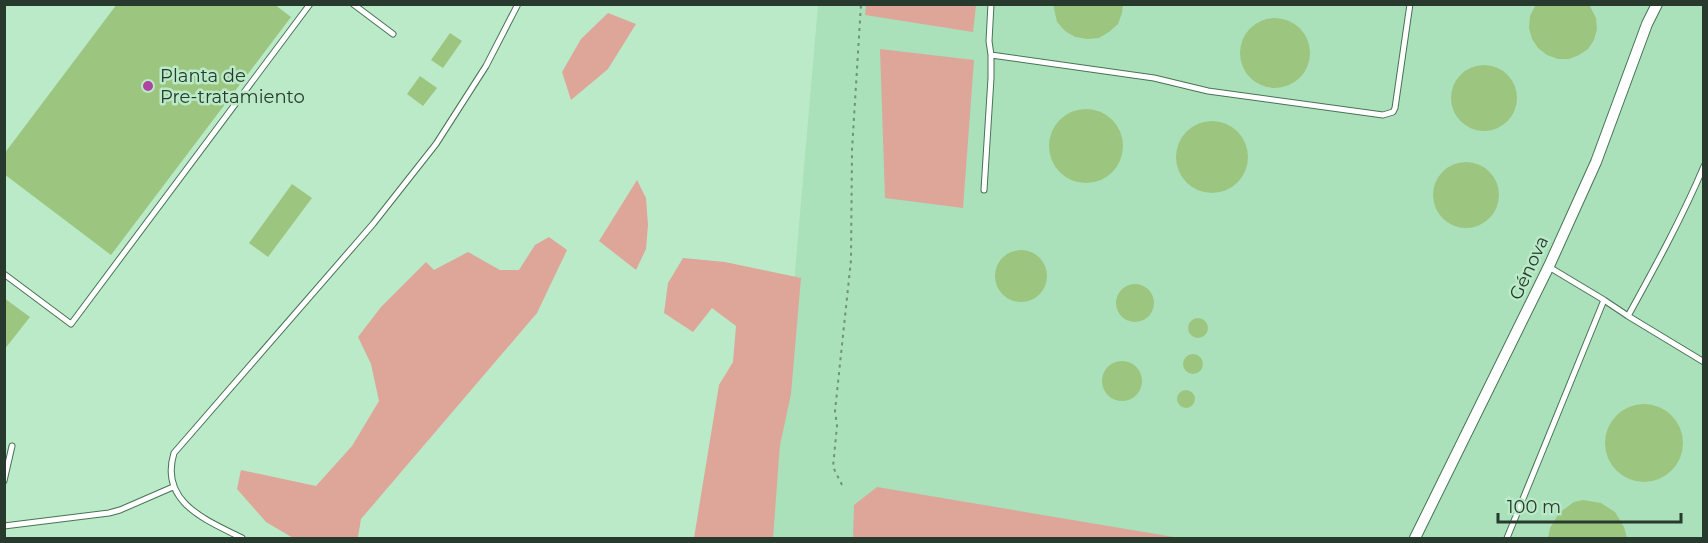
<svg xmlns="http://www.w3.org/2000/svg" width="1708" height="543" font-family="Montserrat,sans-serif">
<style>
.built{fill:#aae1ba}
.green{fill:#dda699}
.building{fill:#9cc680}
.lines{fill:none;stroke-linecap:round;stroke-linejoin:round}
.service-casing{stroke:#487355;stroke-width:7}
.minor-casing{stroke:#487355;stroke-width:12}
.path{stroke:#70917a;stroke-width:2;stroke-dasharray:3 4.5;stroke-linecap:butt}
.service{stroke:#fff;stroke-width:5}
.minor{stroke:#fff;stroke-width:10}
.poi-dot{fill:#b042a1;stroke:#bbeac8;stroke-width:2}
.labels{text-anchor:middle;stroke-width:5;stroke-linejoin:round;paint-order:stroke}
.poi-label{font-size:18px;fill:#273a2d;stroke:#bbeac8;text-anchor:start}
.street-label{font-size:18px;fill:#273a2d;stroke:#bbeac8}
</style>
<rect width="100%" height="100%" fill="#bbeac8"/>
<!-- built -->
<path class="built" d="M818,5h885v533h-931z"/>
<!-- green -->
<path class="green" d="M866,5h110l-3,27 -108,-17z
M608,13l28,11 -28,45 -37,31 -9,-28 19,-33z
M880,49l94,11 -11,148 -78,-10z
M637,180l9,18 2,27 -2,24 -10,21 -37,-29z
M549,237l18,13 -30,63 -176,206 -3,18 1,1h-66l-27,-16 -29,-33 4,-19 75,16 36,-40 27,-45 -8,-37 -13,-27 23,-30 45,-45 8,8 34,-18 32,18h19l16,-25z
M683,258l42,4 76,16 -10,116 -11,51 -7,93h-79l25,-153 14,-23 3,-36 -24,-18 -19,24 -29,-19 4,-30z
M877,487l303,51h-327l1,-33z"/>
<!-- building -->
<path class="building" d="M117,4h157l17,13 -180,238 -107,-81v-20z
M1053,4h70l-1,9 -4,11 -9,8 -10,6 -12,1 -12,-2 -10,-6 -8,-9z
M1536,4h53l7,14 1,11 -3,11 -6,9 -9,6 -10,4h-11l-11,-4 -9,-7 -6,-9 -3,-11 1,-12z
M1240 53a35 35 0 1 1 70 0a35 35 0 1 1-70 0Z
M450,33l12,8 -19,27 -12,-8z
M1451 98a33 33 0 1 1 66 0a33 33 0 1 1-66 0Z
M420,76l17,12 -14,18 -16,-12z
M1049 146a37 37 0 1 1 74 0a37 37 0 1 1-74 0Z
M1176 157a36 36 0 1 1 72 0a36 36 0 1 1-72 0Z
M1433 195a33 33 0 1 1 66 0a33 33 0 1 1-66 0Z
M292,184l20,14 -44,59 -19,-14z
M995 276a26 26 0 1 1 52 0a26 26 0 1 1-52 0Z
M1116 303a19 19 0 1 1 38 0a19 19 0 1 1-38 0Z
M4,298l26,19 -26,33z
M1188 328a10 10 0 1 1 20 0a10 10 0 1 1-20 0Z
M1183 364a10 10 0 1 1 20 0a10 10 0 1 1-20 0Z
M1102 381a20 20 0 1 1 40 0a20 20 0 1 1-40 0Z
M1177 399a9 9 0 1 1 18 0a9 9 0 1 1-18 0Z
M1605 443a39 39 0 1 1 78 0a39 39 0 1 1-78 0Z
M1583,500l18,3 14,9 9,15 3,11h-79l2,-10 9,-15 15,-11z"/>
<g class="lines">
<!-- service casing -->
<g class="service-casing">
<path id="service" d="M353,4l40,30
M991,55l163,23 54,13 175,24 10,-3 2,-4 15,-104
M984,190l7,-112v-23l-2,-14 2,-37
M1549,267l55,33
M4,274l67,50 239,-320
M1628,316l76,46
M4,481l8,-35
M4,526l105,-13 11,-3 53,-23
M242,538c-36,-18 -83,-36 -68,-85l199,-229 63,-80 50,-78 32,-62
M1507,538l97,-238 24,16c27,-49 54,-98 76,-150"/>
</g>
<!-- minor casing -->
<g class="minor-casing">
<path id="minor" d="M1415,538l134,-272 47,-104 51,-138 10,-20"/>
</g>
<!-- path -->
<path class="path" d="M842,485l-9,-18 4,-41 -2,-15 16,-151 1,-110 9,-146"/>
<!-- service -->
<use href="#service" class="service"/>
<!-- minor -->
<use href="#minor" class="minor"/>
</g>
<!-- markers -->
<circle class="poi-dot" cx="148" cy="86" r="6"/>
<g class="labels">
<!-- poi labels -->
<g class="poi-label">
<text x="160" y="82">Planta de<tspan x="160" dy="21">Pre-tratamiento</tspan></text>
</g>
<!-- street labels -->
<g class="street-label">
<text transform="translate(1529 268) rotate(-65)" y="6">Génova</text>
</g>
</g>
<!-- border -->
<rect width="1708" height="543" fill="none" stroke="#273a2d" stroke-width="12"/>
<!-- scale -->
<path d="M1498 513v9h183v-9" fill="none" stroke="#273a2d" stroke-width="3"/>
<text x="1507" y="513" font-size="18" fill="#273a2d" stroke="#bbeac8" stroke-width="4.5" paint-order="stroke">100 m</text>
</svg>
